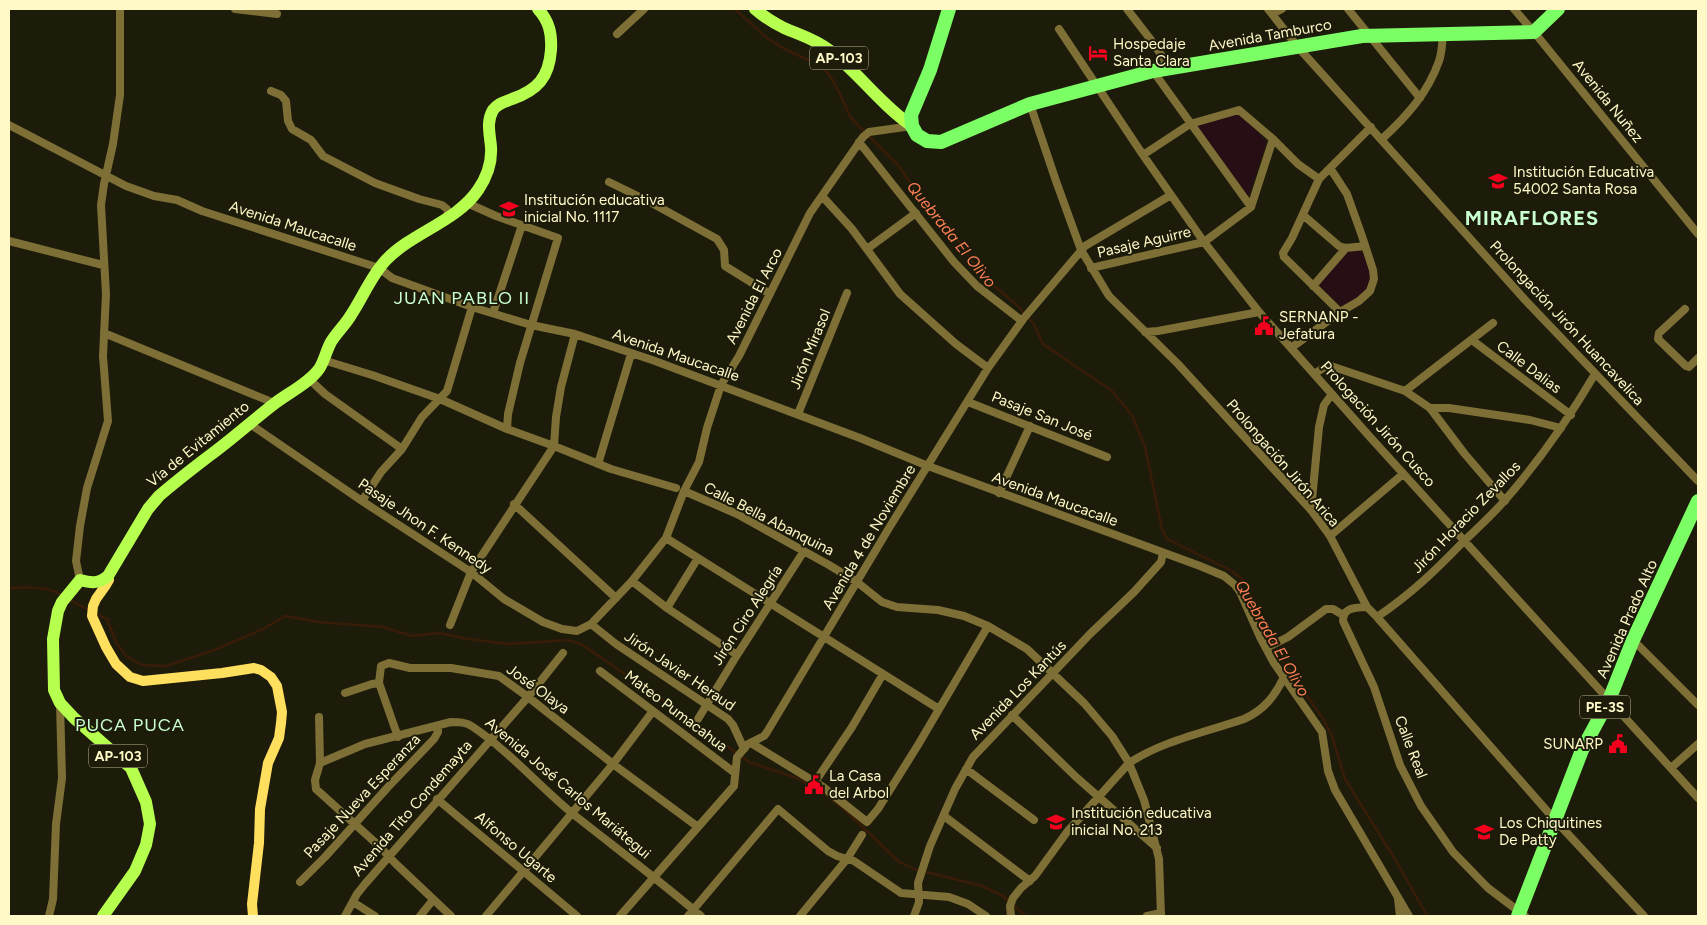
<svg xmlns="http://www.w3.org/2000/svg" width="1707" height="925" font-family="Figtree,sans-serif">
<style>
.green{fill:#270e14}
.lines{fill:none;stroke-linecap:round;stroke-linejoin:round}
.stream{stroke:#391c08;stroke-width:2.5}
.minor{stroke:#7d6f35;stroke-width:8}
.secondary{stroke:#ffdf5e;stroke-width:10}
.primary{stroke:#b7ff4e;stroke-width:12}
.trunk{stroke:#7cff64;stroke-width:14}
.labels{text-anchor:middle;stroke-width:4;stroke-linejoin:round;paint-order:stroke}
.shield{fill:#1d1c0b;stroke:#bbb78f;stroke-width:1}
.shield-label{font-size:14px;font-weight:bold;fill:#fff9c7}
.street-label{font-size:15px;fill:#fff9c7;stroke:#1d1c0b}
.poi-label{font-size:15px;fill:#fff9c7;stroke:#1d1c0b;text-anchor:start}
.water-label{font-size:16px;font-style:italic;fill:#ff7e55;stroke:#1d1c0b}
.quarter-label{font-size:18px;letter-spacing:1px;fill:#c9ffd0;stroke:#1d1c0b}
.district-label{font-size:20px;font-weight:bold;letter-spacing:1px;fill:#c9ffd0;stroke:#1d1c0b}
</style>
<rect width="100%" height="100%" fill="#1d1c0b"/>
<!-- green -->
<path class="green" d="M1238,111l28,30v3l-17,51 -6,-2 -47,-69z
M1350,249h7l6,4c8,22 15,31 -7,46 -5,4 -9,7 -15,7l-21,-19 -1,-5 25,-29z"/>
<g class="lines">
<!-- stream -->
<path class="stream" d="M735,9l33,30 17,10 38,18 11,15 17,36 48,48 22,33 24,22 38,56 34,28 17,19 9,20 68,46 21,25 13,32 17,82 5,10 65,32 12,10 11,21 21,49 47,68 9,17 13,43 53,85 29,52
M9,588c17,-1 40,-2 54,8
M70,600l19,10
M94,613l13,6 9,23 10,14 16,9 24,1 46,-15 51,-22 22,-13 33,6 65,5 29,9 27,-3 29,6 41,5 59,-4 13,4 93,63 75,55 45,15 27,14 25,20 52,50 16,8 68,17 21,10 23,20"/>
<!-- minor -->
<path class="minor" d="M235,9l42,5
M1127,9l24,31 19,28
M1268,9l29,37 230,256 171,179
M1348,9l72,89
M1514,9l20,23 164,202
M1272,14l10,-5
M1059,29l84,126 61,87 55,70 111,125 328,361
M617,34l27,-25
M1153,71l98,136
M271,91l10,4 5,6 2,20 4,8 19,11 12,16 52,27 44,16 23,6 5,4 2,8
M1030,104l26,77 25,69 28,46 69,68 133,146 19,26 37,71 10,10 177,202 90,97
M9,125l117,61 28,10 23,4 25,11 177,57 13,10 80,29 59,18 44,9 80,27 205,77 68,28 272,100 24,10 11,9 5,7 20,45 14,26 48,69 6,39 7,19 74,126
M1382,139c24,-22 46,-46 57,-78 3,-8 3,-18 4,-26
M859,142l95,120 23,24 45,35
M1143,155l47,-31 49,-14 34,29 25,25 21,15
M609,182l41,20 67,37 7,11 1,16 45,28
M822,196l30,33 48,65 56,50 32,24
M467,203l29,13 62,22 -38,125 -12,51 -1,15
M1303,215l36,31 7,2 19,-2
M9,241l94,24
M867,249l49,-36
M1091,268l113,-26 47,-35 22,-68
M1313,286l33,-38
M1685,309l-26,24 -1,6 28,27 3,1 9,-9
M1340,312l-56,-55 -1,-4 9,-15 27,-59 52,-52
M493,313l29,-88
M1145,332l13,-1 101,-19
M104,333l170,70
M1472,340l99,75
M1291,348l49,-36 19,-11 11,-10 4,-12 -1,-9 -11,-34 -15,-42 -17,-26
M323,360l49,15 68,24 67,30 47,17 57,23 65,19
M1314,374l14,-9 77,26 25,17h19l81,12 31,8
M309,379l16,15 77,55
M1405,391l88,-68
M968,402l139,55
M1430,408l34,45 41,48
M798,414l49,-121
M250,424l112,77 109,71 33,27 39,23 19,7 15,2 14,-7 41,-43 34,-43 18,-47 15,-29 8,-34 14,-43 18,-29 71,-143 53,-76 6,-5 43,-6
M598,464l33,-110
M684,491l53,23 92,51 28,17 25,20 15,5 41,3 26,6 24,10 39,23 57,54 28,33 17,27 15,37 15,59 2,57
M999,493l31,-67
M362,501l19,-29 21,-23 20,-32 25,-26 25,-84
M514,504l102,94
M1311,510l8,-83 5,-22 8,-11
M1330,536l73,-62
M666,538l273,171
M80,580l-4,-19 4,-35 7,-38 21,-67 -5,-65 3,-62 -5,-89 3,-21 9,-40 7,-49v-86
M632,581l35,27 70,47
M1367,607c-12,1 -24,0 -24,14l31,66 26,78 21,41 32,46 35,36 37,28
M667,608l31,-50
M1377,617c34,-23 58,-46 86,-75 15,-14 30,-28 43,-43 34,-39 63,-81 89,-125
M591,624l25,20 112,75 5,6 11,24
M450,625l21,-53 83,-126 2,-29 5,-30 14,-53
M1633,640l65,65
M1266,648l22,-11 38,-28h7l10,6
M600,671l135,102
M379,683l19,54
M345,693l27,-9 7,-1 2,-17 8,-3 21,5h41l48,8 29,21 85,67 85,63
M1012,715l64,62 81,71
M319,717l1,46 -5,17 1,9 62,56 18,19 55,52
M698,719l39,-64 67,-104
M751,743l72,44 44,35 11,-13 40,-64 70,-119
M320,763l45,-19 86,-22c8,0 15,0 22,5 36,24 66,59 100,87 43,34 87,67 128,102
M1671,768l27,-24
M966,769l68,51
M815,782l37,-55 31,-53
M437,799l140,117
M944,816l86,65
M300,882l25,-25 63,-70 46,-48 4,-7v-6
M1398,899l2,17
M353,902l22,14
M49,916l4,-17 3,-75 6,-46 -2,-74
M345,916l12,-22 8,-10 163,-187 35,-44
M420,916l13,-16
M486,916l127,-152 40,-53
M620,916l114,-130 3,-29 11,-13 16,-8 3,-4 122,-204 99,-160 36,-50 61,-72 86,-51
M688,916l90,-107 50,42 9,5 17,5 47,32 48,4 19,7 18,12
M800,916l47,-57 15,-24
M914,916l5,-14 -1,-19 12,-37 25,-57 18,-32 117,-123 44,-42 27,-30 2,-9
M1011,916l-1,-10 3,-8 8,-10 14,-12 32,-44 62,-69c33,-22 77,-31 115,-44 20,-9 31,-23 40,-42
M1147,916l14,-3"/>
<!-- secondary -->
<path class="secondary" d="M108,576l1,4 -3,5 -10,14 -3,7 -1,10 14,31 10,17 14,13 13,4 79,-8 32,-5 7,2 10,7 6,9 5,26 -1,11 -2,15 -11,25 -8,46 -1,34 -7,61 1,12"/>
<!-- primary -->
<path class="primary" d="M755,9c8,7 19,14 29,19 16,7 31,11 45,22 30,23 51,54 83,76
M103,916l32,-45 11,-26 4,-21 -4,-22 -15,-34 -57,-50 -14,-15 -6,-13 -1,-51 5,-28 4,-9 18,-22c11,3 19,4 28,-4l40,-67 11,-13c16,-14 33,-27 50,-40 22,-16 43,-35 65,-52 14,-11 34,-20 45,-35 5,-7 7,-18 12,-27 6,-10 15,-18 20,-27 12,-18 20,-39 35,-55 27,-28 70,-38 92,-70 9,-13 14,-28 13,-43 -1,-13 -5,-25 2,-37 5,-7 12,-8 19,-11 26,-9 37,-22 39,-49 1,-17 -2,-29 -13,-41"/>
<!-- trunk -->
<path class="trunk" d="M949,9l-19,61 -19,45 1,11 5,9 10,6 14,1 89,-38 123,-33 209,-35 172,-4 24,-23
M1518,916l64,-166 27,-50 24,-60 65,-139"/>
</g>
<!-- icons -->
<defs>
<g id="hotel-bare" transform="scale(1.5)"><path d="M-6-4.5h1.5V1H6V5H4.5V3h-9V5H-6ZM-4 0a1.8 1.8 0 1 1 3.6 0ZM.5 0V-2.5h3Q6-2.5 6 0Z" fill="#f2001d" stroke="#1d1c0b" stroke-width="2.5" paint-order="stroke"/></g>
<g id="school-bare" transform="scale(1.5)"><path d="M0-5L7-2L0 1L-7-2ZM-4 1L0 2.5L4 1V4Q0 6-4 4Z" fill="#f2001d" stroke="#1d1c0b" stroke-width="2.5" paint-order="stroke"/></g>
<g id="civic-bare" transform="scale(1.5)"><path d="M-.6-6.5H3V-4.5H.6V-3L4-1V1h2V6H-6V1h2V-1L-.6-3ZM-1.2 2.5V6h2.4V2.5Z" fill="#f2001d" stroke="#1d1c0b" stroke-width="2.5" paint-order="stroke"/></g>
</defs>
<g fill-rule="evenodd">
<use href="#hotel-bare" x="1098" y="53"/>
<use href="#school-bare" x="1498" y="181"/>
<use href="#school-bare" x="509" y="209"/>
<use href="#civic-bare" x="1264" y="326"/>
<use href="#civic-bare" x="1618" y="744"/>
<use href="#civic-bare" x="814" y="785"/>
<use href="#school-bare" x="1056" y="822"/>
<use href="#school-bare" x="1484" y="832"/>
</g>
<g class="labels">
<!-- shield labels -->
<g class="shield">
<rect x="810" y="46.5" width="58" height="23" rx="4"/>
<rect x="1580" y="695.5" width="50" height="23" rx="4"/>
<rect x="89" y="744.5" width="58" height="23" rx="4"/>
</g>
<g class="shield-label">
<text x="839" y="63">AP-103</text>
<text x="1605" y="712">PE-3S</text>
<text x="118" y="761">AP-103</text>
</g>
<!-- street labels -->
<g class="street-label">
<text transform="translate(1270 35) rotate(-10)" y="5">Avenida Tamburco</text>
<text transform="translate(1608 101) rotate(51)" y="5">Avenida Nuñez</text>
<text transform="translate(293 226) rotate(18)" y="5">Avenida Maucacalle</text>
<text transform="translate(1144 242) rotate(-13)" y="5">Pasaje Aguirre</text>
<text transform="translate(754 296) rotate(-63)" y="5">Avenida El Arco</text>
<text transform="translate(1567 323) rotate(47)" y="5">Prolongación Jirón Huancavelica</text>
<text transform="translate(810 349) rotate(-68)" y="5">Jirón Mirasol</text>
<text transform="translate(676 355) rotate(19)" y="5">Avenida Maucacalle</text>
<text transform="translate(1529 367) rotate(37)" y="5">Calle Dalias</text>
<text transform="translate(1042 416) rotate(22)" y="5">Pasaje San José</text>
<text transform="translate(1378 424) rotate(48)" y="5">Prologación Jirón Cusco</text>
<text transform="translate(198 444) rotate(-39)" y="5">Vía de Evitamiento</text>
<text transform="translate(1283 463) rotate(49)" y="5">Prolongación Jirón Arica</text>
<text transform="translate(1055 499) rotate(20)" y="5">Avenida Maucacalle</text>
<text transform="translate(1466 517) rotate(-46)" y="5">Jirón Horacio Zevallos</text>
<text transform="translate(769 519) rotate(27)" y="5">Calle Bella Abanquina</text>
<text transform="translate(425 526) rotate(34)" y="5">Pasaje Jhon F. Kennedy</text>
<text transform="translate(869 537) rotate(-59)" y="5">Avenida 4 de Noviembre</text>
<text transform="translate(747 615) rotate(-57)" y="5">Jirón Ciro Alegría</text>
<text transform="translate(1627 619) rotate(-66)" y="5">Avenida Prado Alto</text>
<text transform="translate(680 671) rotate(34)" y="5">Jirón Javier Heraud</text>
<text transform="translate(538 689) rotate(36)" y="5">José Olaya</text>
<text transform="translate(1018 690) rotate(-46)" y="5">Avenida Los Kantús</text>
<text transform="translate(676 711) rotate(37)" y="5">Mateo Pumacahua</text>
<text transform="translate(1411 747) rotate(69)" y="5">Calle Real</text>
<text transform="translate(568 788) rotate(40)" y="5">Avenida José Carlos Mariátegui</text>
<text transform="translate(362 796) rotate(-47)" y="5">Pasaje Nueva Esperanza</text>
<text transform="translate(412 808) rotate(-49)" y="5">Avenida Tito Condemayta</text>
<text transform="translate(516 847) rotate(40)" y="5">Alfonso Ugarte</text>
</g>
<!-- poi labels -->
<g class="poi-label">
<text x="1113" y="49">Hospedaje<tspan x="1113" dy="17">Santa Clara</tspan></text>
<text x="1513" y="177">Institución Educativa<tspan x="1513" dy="17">54002 Santa Rosa</tspan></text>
<text x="524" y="205">Institución educativa<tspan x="524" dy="17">inicial No. 1117</tspan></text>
<text x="1279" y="322">SERNANP -<tspan x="1279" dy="17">Jefatura</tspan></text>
<text x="1603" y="749" text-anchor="end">SUNARP</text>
<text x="829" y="781">La Casa<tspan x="829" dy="17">del Arbol</tspan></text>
<text x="1071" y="818">Institución educativa<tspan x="1071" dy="17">inicial No. 213</tspan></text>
<text x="1499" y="828">Los Chiquitines<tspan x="1499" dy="17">De Patty</tspan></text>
</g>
<!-- water labels -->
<g class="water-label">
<text transform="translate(952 234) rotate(51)" y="6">Quebrada El Olivo</text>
<text transform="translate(1273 638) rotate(60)" y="6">Quebrada El Olivo</text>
</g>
<!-- quarter labels -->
<g class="quarter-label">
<text x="462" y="304">JUAN PABLO II</text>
<text x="130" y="731">PUCA PUCA</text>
</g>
<!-- district labels -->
<g class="district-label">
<text x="1532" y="225">MIRAFLORES</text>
</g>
</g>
<!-- border -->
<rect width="1707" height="925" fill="none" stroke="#fff9c7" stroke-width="20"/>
</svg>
